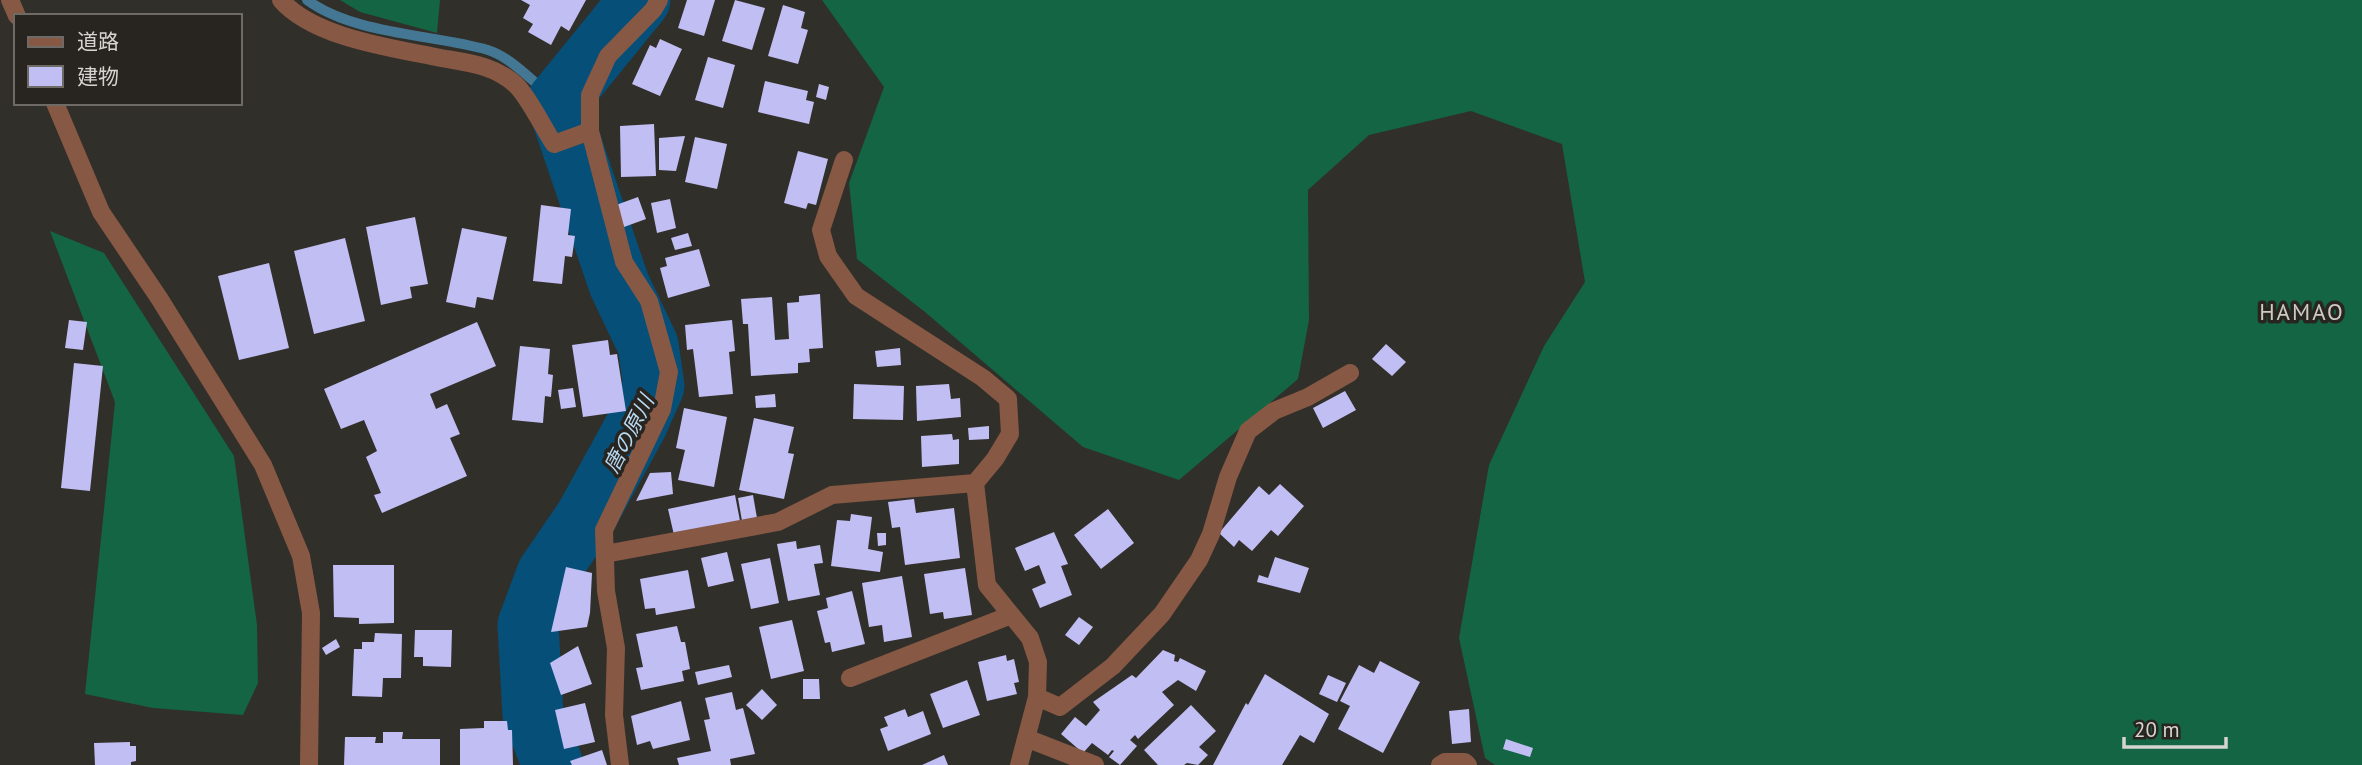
<svg xmlns="http://www.w3.org/2000/svg" width="2362" height="765" font-family="'PT Sans','Noto Sans JP',sans-serif">
<style>
.forest{fill:#136543}
.lines{fill:none;stroke-linecap:round;stroke-linejoin:round}
.stream{stroke:#447793;stroke-width:10}
.river{stroke:#054f78;stroke-width:61}
.building{fill:#c1bef4}
.minor{stroke:#875844;stroke-width:18}
.labels{text-anchor:middle;stroke-width:7;stroke-linejoin:round;paint-order:stroke}
.water-label{font-size:21px;font-style:italic;fill:#b8d9f2;stroke:#282520}
.quarter-label{font-size:23px;letter-spacing:2px;fill:#cdcac3;stroke:#282520}
</style>
<rect width="100%" height="100%" fill="#312f2a"/>
<!-- forest -->
<path class="forest" d="M340,0h100l-3,33 -77,-21z
M822,0h1540v765h-867l-10,-7 -26,-120 30,-173 55,-119 41,-64 -23,-138 -91,-33 -102,24 -61,55 1,130 -11,59 -119,101 -96,-33 -158,-135 -68,-53 -8,-76 35,-96z
M50,231l54,22 130,203 23,169 1,58 -15,32 -90,-7 -68,-14 30,-292z"/>
<g class="lines">
<!-- stream -->
<path class="stream" d="M307,0c48,35 125,34 181,50 23,7 50,36 69,52"/>
<!-- river -->
<path class="river" d="M553,765l-20,-50 -5,-90 19,-51 39,-57 51,-93 17,-38 -6,-41 -29,-61 -62,-182 83,-102"/>
</g>
<!-- building -->
<path class="building" d="M521,0h65l-17,31 -8,-5 -10,19 -23,-13 5,-8 -10,-6 7,-13z
M687,0h28l-11,36 -26,-8z
M735,0l30,8 -13,42 -30,-9z
M783,5l22,7 -4,16 7,2 -10,34 -30,-8z
M660,39l22,10 -22,47 -28,-12 18,-39 6,3z
M708,57l27,8 -12,43 -28,-8z
M765,81l43,10 -2,9 8,2 -5,22 -51,-12z
M819,84l10,3 -3,13 -10,-3z
M654,124l2,52 -35,1 -1,-51z
M685,136l-9,35 -17,-1v-32z
M695,137l32,7 -10,45 -32,-7z
M798,151l30,8 -12,46 -8,-2 -2,6 -22,-6z
M638,197l8,22 -22,8 -8,-22z
M670,199l6,29 -19,5 -6,-30z
M541,205l30,4 -3,26 7,1 -3,21 -7,-1 -3,28 -29,-3z
M415,217l13,67 -18,3 2,11 -31,7 -15,-78z
M462,228l45,9 -14,63 -16,-3 -2,11 -29,-6z
M688,233l4,13 -17,4 -4,-12z
M345,238l20,83 -51,13 -20,-83z
M699,249l11,37 -42,12 -8,-30 7,-2 -2,-8z
M269,263l20,85 -50,12 -21,-84z
M820,294l3,54 -14,1 1,13 -12,1v10l-47,3 -3,-52h-5l-2,-25 31,-2 3,43 14,-1 -2,-36 12,-1v-6z
M69,320l18,2 -4,28 -18,-2z
M732,320l3,31 -6,1 4,42 -34,3 -6,-48 -6,1 -2,-25z
M477,322l19,44 -66,28 6,15 11,-5 13,30 -10,4 17,38 -85,37 -8,-18 7,-2 -15,-36 11,-6 -13,-31 -23,9 -17,-40z
M608,340l2,15 7,-1 9,57 -43,6 -11,-72z
M1386,344l20,18 -14,14 -20,-17z
M520,346l30,3 -2,25 5,1 -2,22 -6,-1 -2,27 -31,-3z
M900,348l1,17 -24,2 -2,-16z
M74,363l29,3 -13,125 -29,-3z
M854,384l50,2 -1,34 -50,-1z
M949,384l2,15 9,-1 1,19 -44,4 -1,-35z
M573,388l3,19 -15,2 -3,-19z
M1345,391l11,19 -33,18 -10,-20z
M775,394l1,13 -20,1 -1,-12z
M684,408l43,9 -13,70 -36,-7 7,-30 -9,-2z
M754,418l40,9 -6,26 6,1 -10,45 -45,-9z
M989,426v13l-20,1 -1,-12z
M952,434l1,6 6,-1v25l-37,3 -1,-31z
M671,472l2,22 -37,7 14,-28z
M1280,484l24,22 -26,30 -7,-6 -19,21 -13,-11 -5,7 -15,-14 40,-47 10,9z
M735,495l5,26 -66,14 -6,-26z
M753,495l4,23 -15,3 -4,-23z
M914,499l2,14 38,-5 6,50 -55,7 -5,-38 -8,1 -4,-26z
M1108,509l26,34 -33,26 -27,-34z
M851,514l21,3 -4,32 15,3 -3,20 -49,-6 6,-46 13,1z
M1054,532l14,32 -7,2 11,29 -32,13 -8,-19 14,-6 -7,-18 -14,6 -10,-23z
M877,533h9v12l-8,1z
M796,541l1,8 23,-4 3,18 -9,1 6,31 -32,6 -11,-57z
M727,552l7,29 -26,6 -7,-29z
M1275,557l34,11 -9,25 -43,-11 2,-7 9,3z
M770,558l9,45 -28,6 -10,-45z
M333,565h61v58l-35,1v-6l-25,-1z
M566,567l26,6 -2,40 -3,14 -36,5z
M965,568l7,47 -28,4 -1,-7 -13,2 -6,-40z
M688,570l7,38 -39,7 -1,-7 -10,1 -5,-30z
M902,576l10,61 -28,5 -2,-17 -13,2 -7,-44z
M852,591l13,53 -33,8 -2,-10 -5,1 -8,-32 11,-3 -2,-10z
M1079,617l14,10 -14,18 -14,-10z
M792,620l12,51 -33,8 -12,-52z
M677,626l4,16h4l5,27 -8,2 2,10 -43,9 -5,-22 7,-1 -7,-33z
M415,630h37l-1,37 -28,-1v-9h-9z
M375,633l27,1 -1,44h-18l-1,19 -30,-1 2,-47h8v-7h12z
M336,639l4,8 -14,8 -4,-7z
M578,646l14,38 -31,11 -11,-32z
M1163,650l12,5 -1,6 4,1 2,-4 26,13 -10,20 -18,-11 -16,12 12,13 -36,34 -3,-4 -5,5 7,6 -17,19 -11,-8 5,-6 -2,-1 -4,5 -16,-12 -9,10 -22,-19 14,-17 11,9 14,-16 -7,-8 39,-27 4,3z
M1006,655l1,6 7,-2 5,23 -5,1 3,11 -30,7 -9,-39z
M1380,661l40,21 -37,71 -45,-24 12,-23 -10,-5 19,-36 15,8z
M729,665l3,12 -34,8 -3,-13z
M1265,674l64,40 -15,29 -14,-8 -18,30h-69l33,-62 2,2z
M1328,675l18,8 -9,19 -18,-8z
M803,679h16l1,20h-17z
M967,680l13,35 -37,13 -13,-34z
M762,689l15,16 -15,15 -16,-15z
M732,692l4,18 7,-2 12,46 -25,5 1,6h-52l-2,-7 34,-7 -7,-31 6,-1 -5,-21z
M681,701l9,39 -37,9 -3,-8 -13,4 -6,-29z
M585,703l10,39 -31,7 -9,-39z
M1191,705l25,26 -17,16 9,8 -10,10 -11,-2 -3,2h-26l-14,-15z
M905,709l3,8 15,-6 8,23 -43,17 -8,-22 8,-3 -4,-9z
M1469,709l2,33 -19,2 -3,-33z
M484,721h23l1,9h4l1,35h-53v-36l24,-1z
M383,732h20l-1,7h38v26h-96l1,-28h31l-1,6h8z
M1506,739l27,9 -3,9 -27,-8z
M130,742v4h6v15l-5,1v3h-36l-1,-22z
M602,750l5,15h-35l-2,-4z
M944,755l4,10h-26z"/>
<g class="lines">
<!-- minor -->
<path class="minor" d="M10,0l7,16
M281,0c33,38 112,48 160,58 28,5 53,7 75,27 12,11 28,44 38,59l36,-13
M55,103l46,109 58,86 104,167 38,91 10,57 -2,152
M844,160l-23,70 7,26 28,40 127,82 25,21 2,35 -15,25 -20,24 12,102 43,53 8,24 -1,35 -18,68
M605,554l173,-32 54,-27 143,-12
M850,678l161,-63
M1037,697l23,10 53,-41 49,-52 37,-54 12,-26 17,-57 20,-46 26,-20 34,-14 42,-24
M1026,738l69,27
M620,765l-6,-50 2,-67 -10,-57 -2,-61 58,-121 7,-37 -20,-71 -25,-39 -34,-131v-36l18,-39 45,-46 6,-10
M1440,765l5,-3h20l3,3"/>
</g>
<g class="labels">
<!-- water labels -->
<g class="water-label">
<text transform="translate(629 434) rotate(-63)" y="7">唐の原川</text>
</g>
<!-- quarter labels -->
<g class="quarter-label">
<text x="2302" y="320">HAMAO</text>
</g>
</g>
<!-- legend -->
<rect x="14" y="14" width="228" height="91" fill="#282520" stroke="#6e6b67" stroke-width="2"/>
<rect x="28" y="37" width="35" height="10" fill="#875844" stroke="#6e6b67" stroke-width="2"/>
<text x="77" y="49" font-size="21" fill="#d6d4d1">道路</text>
<rect x="28" y="66" width="35" height="21" fill="#c1bef4" stroke="#6e6b67" stroke-width="2"/>
<text x="77" y="84" font-size="21" fill="#d6d4d1">建物</text>
<!-- scale -->
<path d="M2124 737v10h102v-10" fill="none" stroke="#d6d4d1" stroke-width="3.5"/>
<text x="2134" y="737" font-size="21" fill="#d6d4d1" stroke="#282520" stroke-width="5" paint-order="stroke">20 m</text>
</svg>
